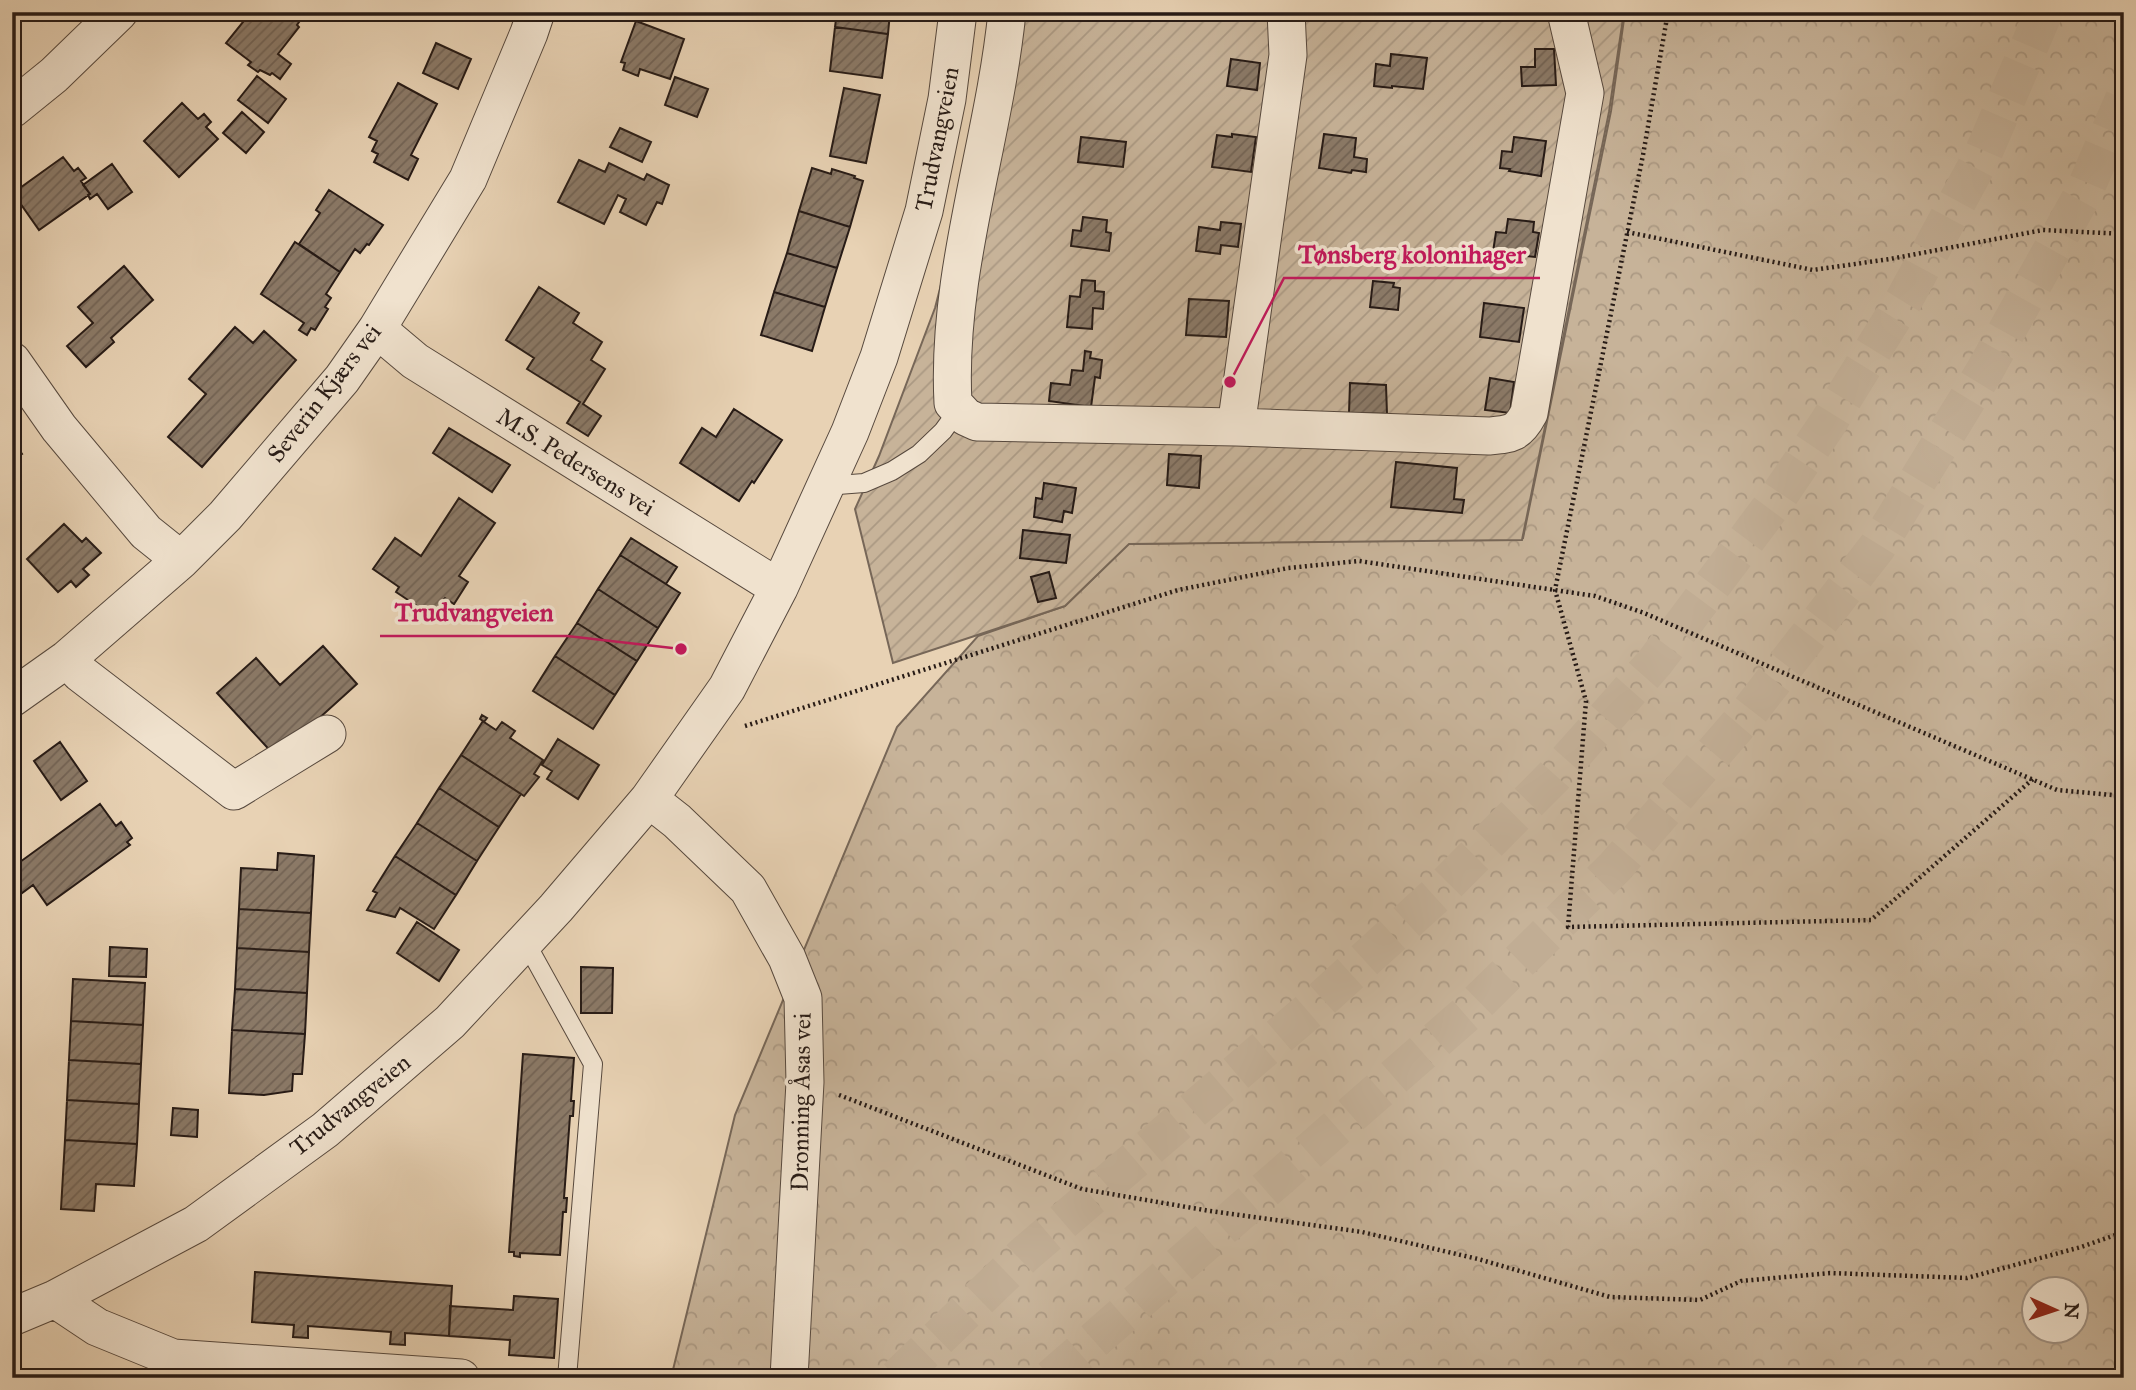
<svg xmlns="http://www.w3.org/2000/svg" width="2136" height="1390" font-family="'IM FELL Great Primer',serif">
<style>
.forest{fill:url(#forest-crowns);stroke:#776758;stroke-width:2;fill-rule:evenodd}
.garden{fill:url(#garden-furrows);stroke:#776758;stroke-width:2}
.building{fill:url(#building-hatch);stroke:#271b16;stroke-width:2}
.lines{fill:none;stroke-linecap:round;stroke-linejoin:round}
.primary-tunnel{stroke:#c1ad94;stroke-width:38;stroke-dasharray:38 19;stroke-linecap:butt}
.service-casing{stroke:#57493e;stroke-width:20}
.minor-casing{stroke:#57493e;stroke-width:39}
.path{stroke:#271b16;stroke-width:4.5;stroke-dasharray:2 3.5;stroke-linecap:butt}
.service{stroke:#f0e2ce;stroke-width:18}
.minor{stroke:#f0e2ce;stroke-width:37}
.labels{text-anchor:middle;stroke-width:7;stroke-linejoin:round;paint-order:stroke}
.street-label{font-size:24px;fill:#271b16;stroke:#f0e2ce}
.leader{fill:none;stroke:#c2185b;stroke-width:2.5}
.callout-dot{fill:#c2185b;stroke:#f0e2ce;stroke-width:2.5}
.callout-label{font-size:26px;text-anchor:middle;font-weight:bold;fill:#c2185b;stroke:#f0e2ce;stroke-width:7;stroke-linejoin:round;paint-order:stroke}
</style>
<defs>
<pattern id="forest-crowns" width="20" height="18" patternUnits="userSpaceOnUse" patternTransform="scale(1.75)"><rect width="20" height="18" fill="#c7b399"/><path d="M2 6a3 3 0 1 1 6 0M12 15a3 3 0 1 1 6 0" fill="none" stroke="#ab9983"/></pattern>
<pattern id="garden-furrows" width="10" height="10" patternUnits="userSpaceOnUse" patternTransform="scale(1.75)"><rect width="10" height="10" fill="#c7b399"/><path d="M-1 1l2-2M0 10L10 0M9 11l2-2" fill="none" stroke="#ab9983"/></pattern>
<pattern id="building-hatch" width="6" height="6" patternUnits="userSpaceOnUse" patternTransform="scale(1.75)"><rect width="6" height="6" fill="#8b7a68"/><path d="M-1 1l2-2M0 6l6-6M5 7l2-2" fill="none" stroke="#726355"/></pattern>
</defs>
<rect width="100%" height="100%" fill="#e8d2b4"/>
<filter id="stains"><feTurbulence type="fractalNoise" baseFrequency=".00286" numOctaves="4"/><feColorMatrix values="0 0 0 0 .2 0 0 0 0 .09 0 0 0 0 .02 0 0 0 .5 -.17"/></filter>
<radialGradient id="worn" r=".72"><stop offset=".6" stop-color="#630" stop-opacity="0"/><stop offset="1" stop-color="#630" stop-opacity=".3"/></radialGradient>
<!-- forest -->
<path class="forest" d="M1625,12h499v1366h-1453l64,-263 162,-388 81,-91 87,-30 63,-62 395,-6 88,-427zM2035,1288h41v42h-41z"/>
<!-- garden -->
<path class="garden" d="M995,12h629l-15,100 -87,428 -393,4 -64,62 -172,57 -38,-154 24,-53 56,-148 40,-155z"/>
<!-- building -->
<path class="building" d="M251,12h55l-9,13 2,2 -21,27 13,10 -11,15 -8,-6 -2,2 -10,-5 -2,2 -10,-7 3,-3 -25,-19z
M837,12h53l-2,22 -53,-7z
M636,21l48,18 -14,40 -30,-10 -2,7 -15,-6 2,-7 -4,-1z
M835,27l53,7 -6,44 -52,-7z
M436,43l35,16 -13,30 -35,-16z
M1535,49h19l2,36 -34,1 -1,-19h14z
M1391,54l36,4 -4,31 -31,-3v2l-18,-2 2,-22 14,2z
M1231,59l29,4 -3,27 -30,-4z
M257,76l29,23 -18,24 -30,-23z
M675,77l33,12 -11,28 -32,-12z
M398,83l39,21 -26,51 7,4 -10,21 -34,-18 4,-8 -6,-3 5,-10 -8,-4z
M844,88l36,7 -14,68 -36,-7z
M182,103l16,16 6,-5 7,8 -5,5 12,12 -39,38 -35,-36z
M242,112l22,20 -18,21 -23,-20z
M620,128l31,14 -9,20 -32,-15z
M1232,134l24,3 -5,35 -39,-5 5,-32 15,2z
M1324,134l32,4 -2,19 13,2 -1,13 -14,-2 -1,3 -32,-5z
M1081,137l45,5 -3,25 -45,-5z
M1514,137l32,4 -5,35 -32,-5 1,-2 -10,-1 2,-17 10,1z
M63,157l11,14 4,-3 8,10 -5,3 9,13 -51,36 -26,-37z
M579,160l26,12 4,-9 35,17 3,-6 22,11 -7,19 -5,-2 -11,23 -26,-13 6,-13 -8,-4 -14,29 -46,-22z
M112,164l20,28 -24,17 -11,-15 -7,5 -2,-4 2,-1 -7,-9z
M812,168l19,6 1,-5 23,7 -1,2 9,3 -13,46 -51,-16z
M329,190l54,35 -14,20 -2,-1 -7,9 -5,-4 -15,23 -41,-28 21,-31 -4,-3z
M799,211l51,16 -13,41 -50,-15z
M1083,217l24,3 -1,12 5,1 -2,18 -38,-5 2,-16 8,1z
M1508,219l26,3 -1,10 6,1 -4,24 -42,-5 3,-20 10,1z
M1221,222l20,2 -3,23 -17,-2 -1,9 -24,-3 3,-24 21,3z
M295,242l45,30 -14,22 5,4 -6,9 3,2 -13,21 -4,-2 -4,7 -8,-5 5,-7 -43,-29z
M787,253l50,15 -12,39 -51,-15z
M124,266l29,34 -42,38 3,4 -28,25 -19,-21 26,-23 -15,-16z
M1082,280l13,1v10l9,1 -1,17 -10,-1 -1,21 -25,-2 3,-31 10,1z
M1373,281l21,2 -1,4 7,1 -2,22 -28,-3z
M539,287l40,26 -6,10 29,19 -11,18 14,9 -22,35 18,12 -13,20 -21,-13 13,-21 -53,-33 7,-11 -28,-18z
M774,292l51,15 -13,44 -51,-16z
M1189,299l40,2 -3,36 -40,-2z
M1484,303l40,5 -5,34 -39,-5z
M235,327l18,16 11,-12 32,29 -94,107 -34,-30 38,-43 -17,-15z
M1085,351l6,1 -1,6 12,2 -2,18 -5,-1 -4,30 -42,-6 2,-18 19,2 2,-15 11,1z
M1490,378l24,4 -4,31 -25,-3z
M1350,383l36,2 1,29 -38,-1z
M734,409l48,31 -28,43 -2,-2 -13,20 -59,-38 22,-35 14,9z
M449,428l61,37 -18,27 -59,-39z
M12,439l10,15 -10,6z
M1169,454l32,2 -2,32 -32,-3z
M1396,462l61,6 -3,31 10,1 -2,13 -71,-6z
M1044,483l32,5 -4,25 -8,-2 -2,11 -28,-5 2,-19 6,1z
M459,498l36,25 -36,53 9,6 -14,22 -9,-6 -13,18 -36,-24 3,-5 -26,-18 22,-31 26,18z
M64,524l18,18 4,-4 15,15 -18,16 6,6 -13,12 -5,-6 -13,11 -31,-33z
M1023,530l47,5 -4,28 -46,-5z
M631,538l46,29 -11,17 -46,-29z
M620,555l60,38 -22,35 -60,-39z
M1049,572l7,26 -18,4 -7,-25z
M598,589l60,39 -21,33 -60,-38z
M577,623l60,38 -22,34 -60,-39z
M323,646l34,38 -81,73 -59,-64 39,-35 24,27z
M555,656l60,39 -22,34 -60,-38z
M482,715l5,3 -3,4 12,8 6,-8 13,9 -5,7 33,22 -9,14 5,3 -15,19 -63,-41 22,-34 -3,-2z
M558,739l41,26 -21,34 -31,-20 5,-8 -10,-6z
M60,742l27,39 -26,19 -27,-39z
M461,755l60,39 -22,33 -60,-39z
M439,788l60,39 -22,34 -60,-38z
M100,804l16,22 5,-4 11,16 -5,4 3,3 -83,60 -14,-20 -15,11 -6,-8v-36l8,10z
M417,823l60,38 -21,34 -61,-39z
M278,853l36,3 -3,57 -72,-4 2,-41 36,2z
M395,856l61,39 -22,34 -34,-21 -5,9 -28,-7 10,-17 -4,-2z
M239,909l72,4 -2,39 -72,-4z
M417,922l42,28 -20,31 -42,-28z
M110,947l37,2 -1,28 -37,-1z
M237,948l72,4 -2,41 -72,-4z
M581,967l32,1 -1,45h-31z
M73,979l72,4 -2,42 -72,-4z
M235,989l72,4 -2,41 -73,-4z
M71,1021l72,4 -2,39 -72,-4z
M232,1030l73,4 -3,40h-9l-1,17 -28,4 -35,-2z
M523,1054l51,4 -3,43h3l-1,15h-3l-6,82h3l-1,14h-3l-3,43 -40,-2v4l-6,-1v-4h-5z
M69,1060l72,4 -2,40 -72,-4z
M67,1100l72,4 -2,40 -72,-4z
M173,1108l25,2 -1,27 -26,-2z
M65,1140l72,4 -3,42 -38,-2 -2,27 -33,-2z
M255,1272l197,14 -3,50 -44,-3v12l-15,-1 1,-12 -83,-6v12l-15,-1 1,-12 -42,-3z
M514,1296l44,3 -4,59 -45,-3 1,-15 -61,-4 1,-30 63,4z"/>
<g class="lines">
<!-- primary-tunnel -->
<path class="primary-tunnel" d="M897,1378l128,-124 287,-246 124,-113 118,-119 101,-114 121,-162 52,-77 77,-125 78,-144 61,-142
M1051,1378l415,-364 149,-147 135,-156 127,-164 107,-175 100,-180 40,-93"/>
<!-- service casing -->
<g class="service-casing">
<path id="service" d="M825,486l39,-3 28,-12 27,-17 24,-23 16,-22
M525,941l68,123 -26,314"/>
</g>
<!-- minor casing -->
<g class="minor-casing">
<path id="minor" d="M1007,12c-13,130 -61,260 -54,391l13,14 11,5 259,5 253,9c22,-2 29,-2 40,-23l56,-320 -19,-81
M12,109l42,-34 65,-63
M377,329l38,32 364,227
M12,361l47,67 87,104 35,28
M1236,427l52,-372 -2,-43
M67,659l13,14 154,118 93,-57
M12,698l55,-39 114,-99 44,-44 117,-137 35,-50 91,-150 61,-146 7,-21
M649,799l28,22 71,68 39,69 16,40 2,84 -16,296
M55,1299l42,28 76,31 288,20
M12,1317l43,-18 141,-75 129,-94 125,-108 106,-114 93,-109 78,-111 52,-100 71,-156 29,-75 45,-146 23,-112 11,-87"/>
</g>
<!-- path -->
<path class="path" d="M1668,12l-25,143 -88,435 31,111 -18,226 303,-7 162,-141
M1627,232l186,38 77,-11 153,-29 81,4
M745,726l433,-136 110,-22 71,-7 236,35 49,17 413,177 67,6
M839,1095l243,94 128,22 152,21 116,27 132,38 90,3 41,-19 89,-8 137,5 114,-31 43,-15"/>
<!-- service -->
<use href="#service" class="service"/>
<!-- minor -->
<use href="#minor" class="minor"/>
</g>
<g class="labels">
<!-- street labels -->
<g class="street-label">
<text transform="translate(937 139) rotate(-79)" y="8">Trudvangveien</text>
<text transform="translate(324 393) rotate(-52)" y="8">Severin Kjærs vei</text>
<text transform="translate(576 462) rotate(32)" y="8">M.S. Pedersens vei</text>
<text transform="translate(801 1102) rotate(-89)" y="8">Dronning Åsas vei</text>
<text transform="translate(350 1105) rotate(-39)" y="8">Trudvangveien</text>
</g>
</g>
<!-- callouts -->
<path class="leader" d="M1230 382L1284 278H1540M681 649L567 636H380"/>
<g class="callout-dot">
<circle cx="1230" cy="382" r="7"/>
<circle cx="681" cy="649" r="7"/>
</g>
<g class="callout-label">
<text x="1412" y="263">Tønsberg kolonihager</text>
<text x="474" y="621">Trudvangveien</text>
</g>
<!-- margin -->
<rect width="2136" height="1390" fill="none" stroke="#e8d2b4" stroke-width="42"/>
<rect x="14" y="14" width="2108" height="1362" fill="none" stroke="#271b16" stroke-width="3.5"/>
<rect x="21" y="21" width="2094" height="1348" fill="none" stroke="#271b16" stroke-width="2"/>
<!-- north arrow -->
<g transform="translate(2055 1310) rotate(93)"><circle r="33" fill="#f0e2ce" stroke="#a09284" stroke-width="2"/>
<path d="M0-5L12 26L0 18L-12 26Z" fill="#8f2418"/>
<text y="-10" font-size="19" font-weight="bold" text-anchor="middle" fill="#271b16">N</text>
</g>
<rect width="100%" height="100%" filter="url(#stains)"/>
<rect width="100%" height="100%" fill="url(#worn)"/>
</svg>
